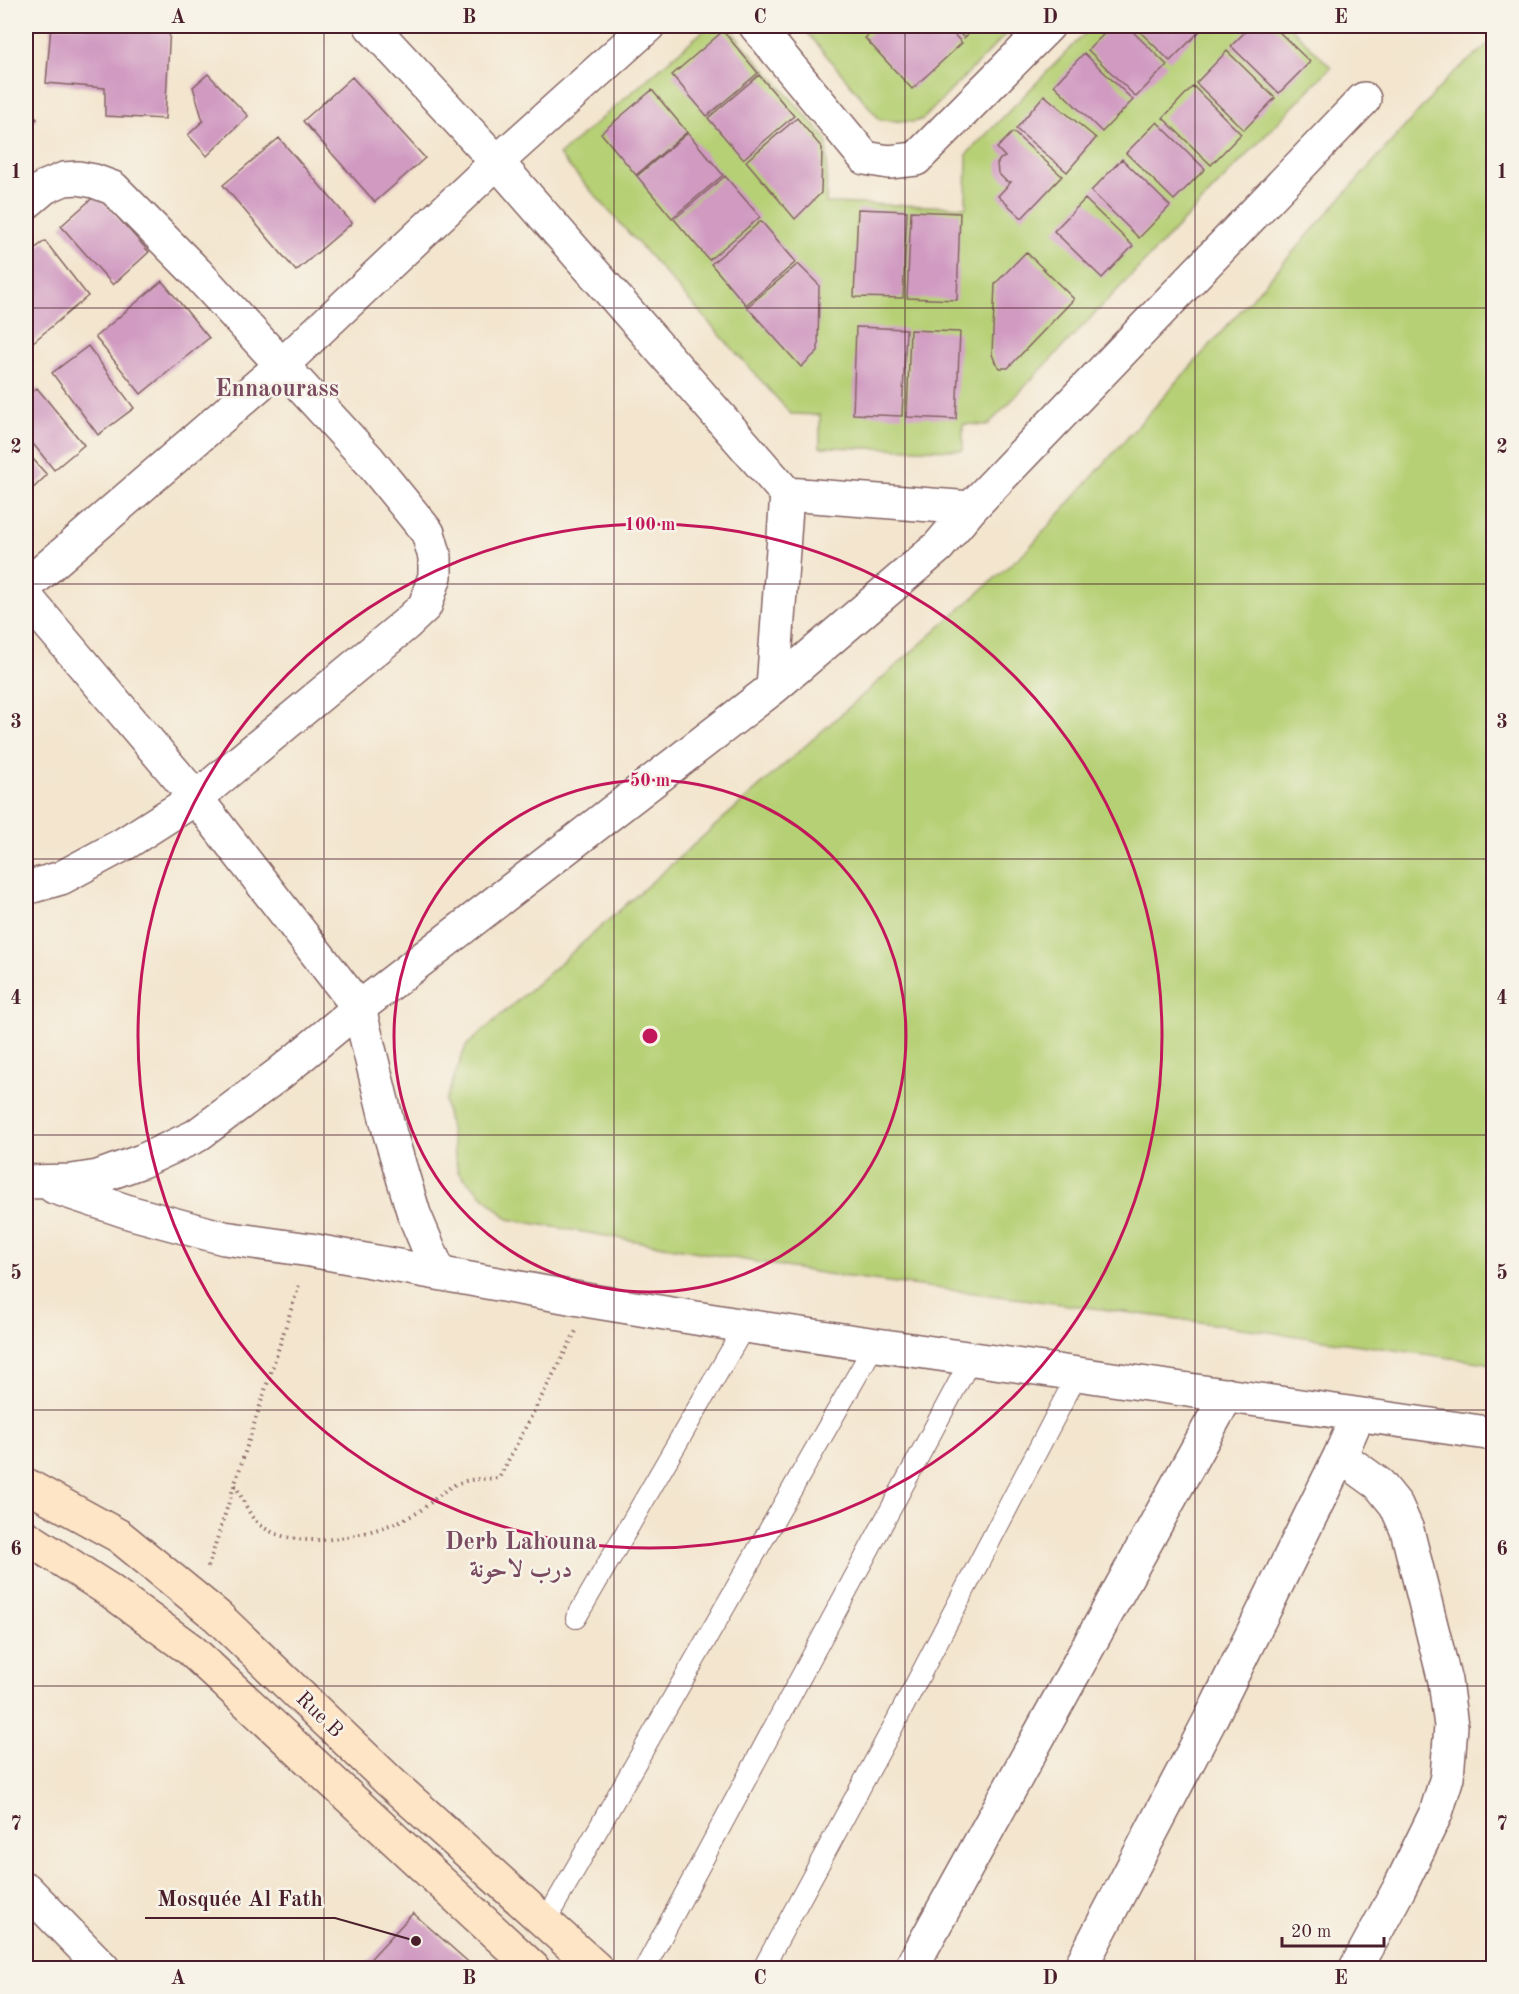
<svg xmlns="http://www.w3.org/2000/svg" width="1519" height="1994" font-family="'Old Standard TT',Amiri,serif">
<style>
.green{fill:#b6d075;stroke:#807850;stroke-width:1.5}
.building{fill:#d09ac1}
.lines{fill:none;stroke-linecap:round;stroke-linejoin:round}
.lane-casing{stroke:#856464;stroke-width:22}
.street-casing{stroke:#856464;stroke-width:36}
.secondary-casing{stroke:#856464;stroke-width:36}
.path{stroke:#856464;stroke-width:4;stroke-dasharray:1.5 4.5;stroke-linecap:butt}
.lane{stroke:#fff;stroke-width:20}
.street{stroke:#fff;stroke-width:33}
.secondary{stroke:#fde5c5;stroke-width:33}
.grid{fill:none;stroke:#4a1f2b;stroke-width:1.5;stroke-opacity:0.55}
.ring{fill:none;stroke:#c2185b;stroke-width:3}
.labels{text-anchor:middle;stroke-width:5;stroke-linejoin:round;paint-order:stroke}
.street-label{font-size:21px;fill:#4a1f2b;stroke:#f7f3e8}
.quarter-label{font-size:24px;font-weight:bold;fill:#794a60;stroke:#f7f3e8}
.centre{fill:#c2185b;stroke:#f7f3e8;stroke-width:3}
.ring-label{font-size:18px;text-anchor:middle;font-weight:bold;fill:#c2185b;stroke:#f7f3e8;stroke-width:5;stroke-linejoin:round;paint-order:stroke}
.leader{fill:none;stroke:#4a1f2b;stroke-width:2}
.callout-dot{fill:#4a1f2b;stroke:#f7f3e8;stroke-width:2}
.callout-label{font-size:22px;text-anchor:middle;font-weight:bold;fill:#4a1f2b;stroke:#f7f3e8;stroke-width:5;stroke-linejoin:round;paint-order:stroke}
.neatline{fill:none;stroke:#4a1f2b;stroke-width:2}
.grid-label{font-size:20px;text-anchor:middle;font-weight:bold;fill:#4a1f2b}
</style>
<rect width="100%" height="100%" fill="#f7f3e8"/>
<filter id="ink" filterUnits="userSpaceOnUse"><feTurbulence type="fractalNoise" baseFrequency=".0167" numOctaves="2"/><feDisplacementMap in="SourceGraphic" scale="12" xChannelSelector="R" yChannelSelector="G"/><feConvolveMatrix kernelMatrix="1 2 1 2 8 2 1 2 1" color-interpolation-filters="sRGB"/></filter>
<filter id="wash" filterUnits="userSpaceOnUse"><feTurbulence type="fractalNoise" baseFrequency=".008" numOctaves="4" result="noise"/><feDisplacementMap in="SourceGraphic" scale="24" xChannelSelector="R" yChannelSelector="G"/><feGaussianBlur stdDeviation="1.35" result="paint"/><feColorMatrix in="noise" values="0 0 0 0 0 0 0 0 0 0 0 0 0 0 0 0 0 1.4 0 .05"/><feComposite in="paint" operator="in"/></filter>
<g filter="url(#wash)">
<rect width="100%" height="100%" fill="#f3e5ce"/>
<!-- green -->
<path class="green" d="M709,26h18l100,114 -1,63 140,4 1,-53 125,-128h197l42,41 -343,358 -25,-1v26l-143,-3v-32l-29,-1 -232,-259z
M802,26h212l-91,93 -9,3 -34,-2z
M1493,40v1324l-322,-46 -345,-44 -318,-55 -50,-47 -13,-70 21,-56 562,-497 422,-473z"/>
<g id="blocks">
<!-- building -->
<path class="building" d="M51,26h119l-5,93 -60,-3v-28l-59,-5z
M879,26h67l16,17 -50,46 -47,-51z
M953,26h24l-13,12z
M1112,26h15l40,39 -31,32 -48,-47z
M1134,26h64l4,3 -32,32z
M1251,26h22l37,36 -31,31 -48,-47z
M723,31l35,42 -51,43 -35,-41z
M1227,51l48,47 -31,32 -48,-47z
M1084,53l49,47 -31,32 -48,-47z
M208,74l40,42 -41,40 -19,-21 15,-14 -10,-34z
M759,75l35,41 -51,43 -35,-41z
M352,77l73,81 -50,44 -72,-81z
M1193,86l48,48 -30,31 -48,-47z
M652,90l35,42 -51,43 -35,-42z
M1044,95l52,43 -29,34 -51,-43z
M26,107l11,12 -11,10z
M797,118l25,30 -1,45 -26,26 -49,-58z
M1157,122l48,47 -31,31 -48,-47z
M1013,132l49,44 -40,42 -24,-22 13,-14 -5,-1 -8,-8 -1,-9 3,-5 5,-2 -8,-9z
M688,133l35,42 -51,43 -35,-42z
M279,138l73,85 -56,48 -73,-86z
M1122,159l48,47 -31,32 -48,-47z
M725,176l35,41 -51,43 -35,-41z
M97,194l52,58 -36,33 -52,-59z
M1085,199l48,47 -31,32 -48,-47z
M858,209l49,2 -4,87 -49,-1z
M911,211l49,2 -3,87 -50,-2z
M761,221l35,41 -50,43 -35,-41z
M45,241l43,55 -62,52v-93z
M1026,252l48,47 -66,69h-8l-5,-6 -3,-8 3,-70z
M798,264l21,21 -1,66 -17,16 -54,-60z
M162,281l47,57 -68,56 -46,-57z
M856,327l50,2 -4,87 -49,-2z
M910,330l50,2 -4,87 -49,-2z
M88,346l46,62 -36,27 -46,-62z
M37,388l47,57 -30,25 -28,-35v-38z
M26,451l21,24 -21,20z
M413,1913l62,55h-113z"/>
</g>
</g>
<g filter="url(#ink)">
<use href="#blocks" fill-opacity="0" stroke="#856464" stroke-width="1.5"/>
<g class="lines">
<!-- lane casing -->
<g class="lane-casing">
<path id="lane" d="M576,1618l169,-292
M545,1922l330,-578
M645,1968l326,-609
M763,1968l130,-241 185,-354"/>
</g>
<!-- street casing -->
<g class="street-casing">
<path id="street" d="M371,26l126,136 290,332 -14,194
M756,26l109,132 24,4 27,-3 132,-133
M26,203l19,-16 19,-8 14,-1 16,3 19,7 83,84 173,188 59,73 7,24v19l-10,30 -19,18 -210,174 -72,46 -63,34 -35,10
M787,494l184,14
M26,586l256,-221 215,-203 151,-136
M26,597l170,201 163,210 31,126 24,80 25,59
M26,1182l46,-1 26,-4 44,-16 54,-25 83,-62 80,-66 414,-320 165,-141 33,-39 393,-409
M54,1187l78,26 92,25 86,12 281,51 154,25 749,108
M1340,1456l39,28 17,21 11,25 38,151 6,45 -4,51 -11,36 -37,76 -43,79
M26,1889l77,79
M911,1968l316,-573
M1080,1968l130,-248 130,-264 18,-41"/>
</g>
<!-- secondary casing -->
<g class="secondary-casing">
<path id="secondary" d="M26,1485l93,51 98,80 172,165 207,187
M26,1537l83,53 82,60 342,318"/>
</g>
<!-- path -->
<path class="path" d="M235,1485c6,10 15,33 24,39 38,31 114,11 154,-9 15,-8 26,-22 41,-30 15,-7 30,-6 45,-7l77,-147
M208,1567l92,-285"/>
<!-- lane -->
<use href="#lane" class="lane"/>
<!-- street -->
<use href="#street" class="street"/>
<!-- secondary -->
<use href="#secondary" class="secondary"/>
</g>
</g>
<!-- grid -->
<path class="grid" d="M324,26v1942M614,26v1942M905,26v1942M1195,26v1942M26,308h1468M26,584h1468M26,859h1468M26,1135h1468M26,1410h1468M26,1686h1468"/>
<!-- distance rings -->
<g class="ring">
<circle cx="650" cy="1036" r="256"/>
<circle cx="650" cy="1036" r="512"/>
</g>
<g class="labels">
<!-- street labels -->
<g class="street-label">
<text transform="translate(320 1714) rotate(44)" y="7">Rue B</text>
</g>
<!-- quarter labels -->
<g class="quarter-label">
<text x="277" y="396">Ennaourass</text>
<text x="521" y="1549">Derb Lahouna<tspan x="521" dy="28">درب لاحونة</tspan></text>
</g>
</g>
<circle cx="650" cy="1036" r="9" class="centre"/>
<g class="ring-label">
<text x="650" y="530">100 m</text>
<text x="650" y="786">50 m</text>
</g>
<!-- callouts -->
<path class="leader" d="M416 1941L335 1918H145"/>
<circle class="callout-dot" cx="416" cy="1941" r="6"/>
<g class="callout-label">
<text x="240" y="1906">Mosquée Al Fath</text>
</g>
<!-- margin -->
<rect width="1519" height="1994" fill="none" stroke="#f7f3e8" stroke-width="66"/>
<!-- scale -->
<path d="M1282 1937v9h102v-9" fill="none" stroke="#4a1f2b" stroke-width="3"/>
<text x="1291" y="1937" font-size="18" fill="#4a1f2b" stroke="#f7f3e8" stroke-width="4.5" paint-order="stroke">20 m</text>
<rect x="33" y="33" width="1453" height="1928" class="neatline"/>
<g class="grid-label">
<text x="178" y="23">A</text>
<text x="469" y="23">B</text>
<text x="760" y="23">C</text>
<text x="1050" y="23">D</text>
<text x="1341" y="23">E</text>
<text x="16" y="178">1</text>
<text x="1502" y="178">1</text>
<text x="16" y="453">2</text>
<text x="1502" y="453">2</text>
<text x="16" y="728">3</text>
<text x="1502" y="728">3</text>
<text x="16" y="1004">4</text>
<text x="1502" y="1004">4</text>
<text x="16" y="1279">5</text>
<text x="1502" y="1279">5</text>
<text x="16" y="1555">6</text>
<text x="1502" y="1555">6</text>
<text x="16" y="1830">7</text>
<text x="1502" y="1830">7</text>
<text x="178" y="1984">A</text>
<text x="469" y="1984">B</text>
<text x="760" y="1984">C</text>
<text x="1050" y="1984">D</text>
<text x="1341" y="1984">E</text>
</g>
</svg>
